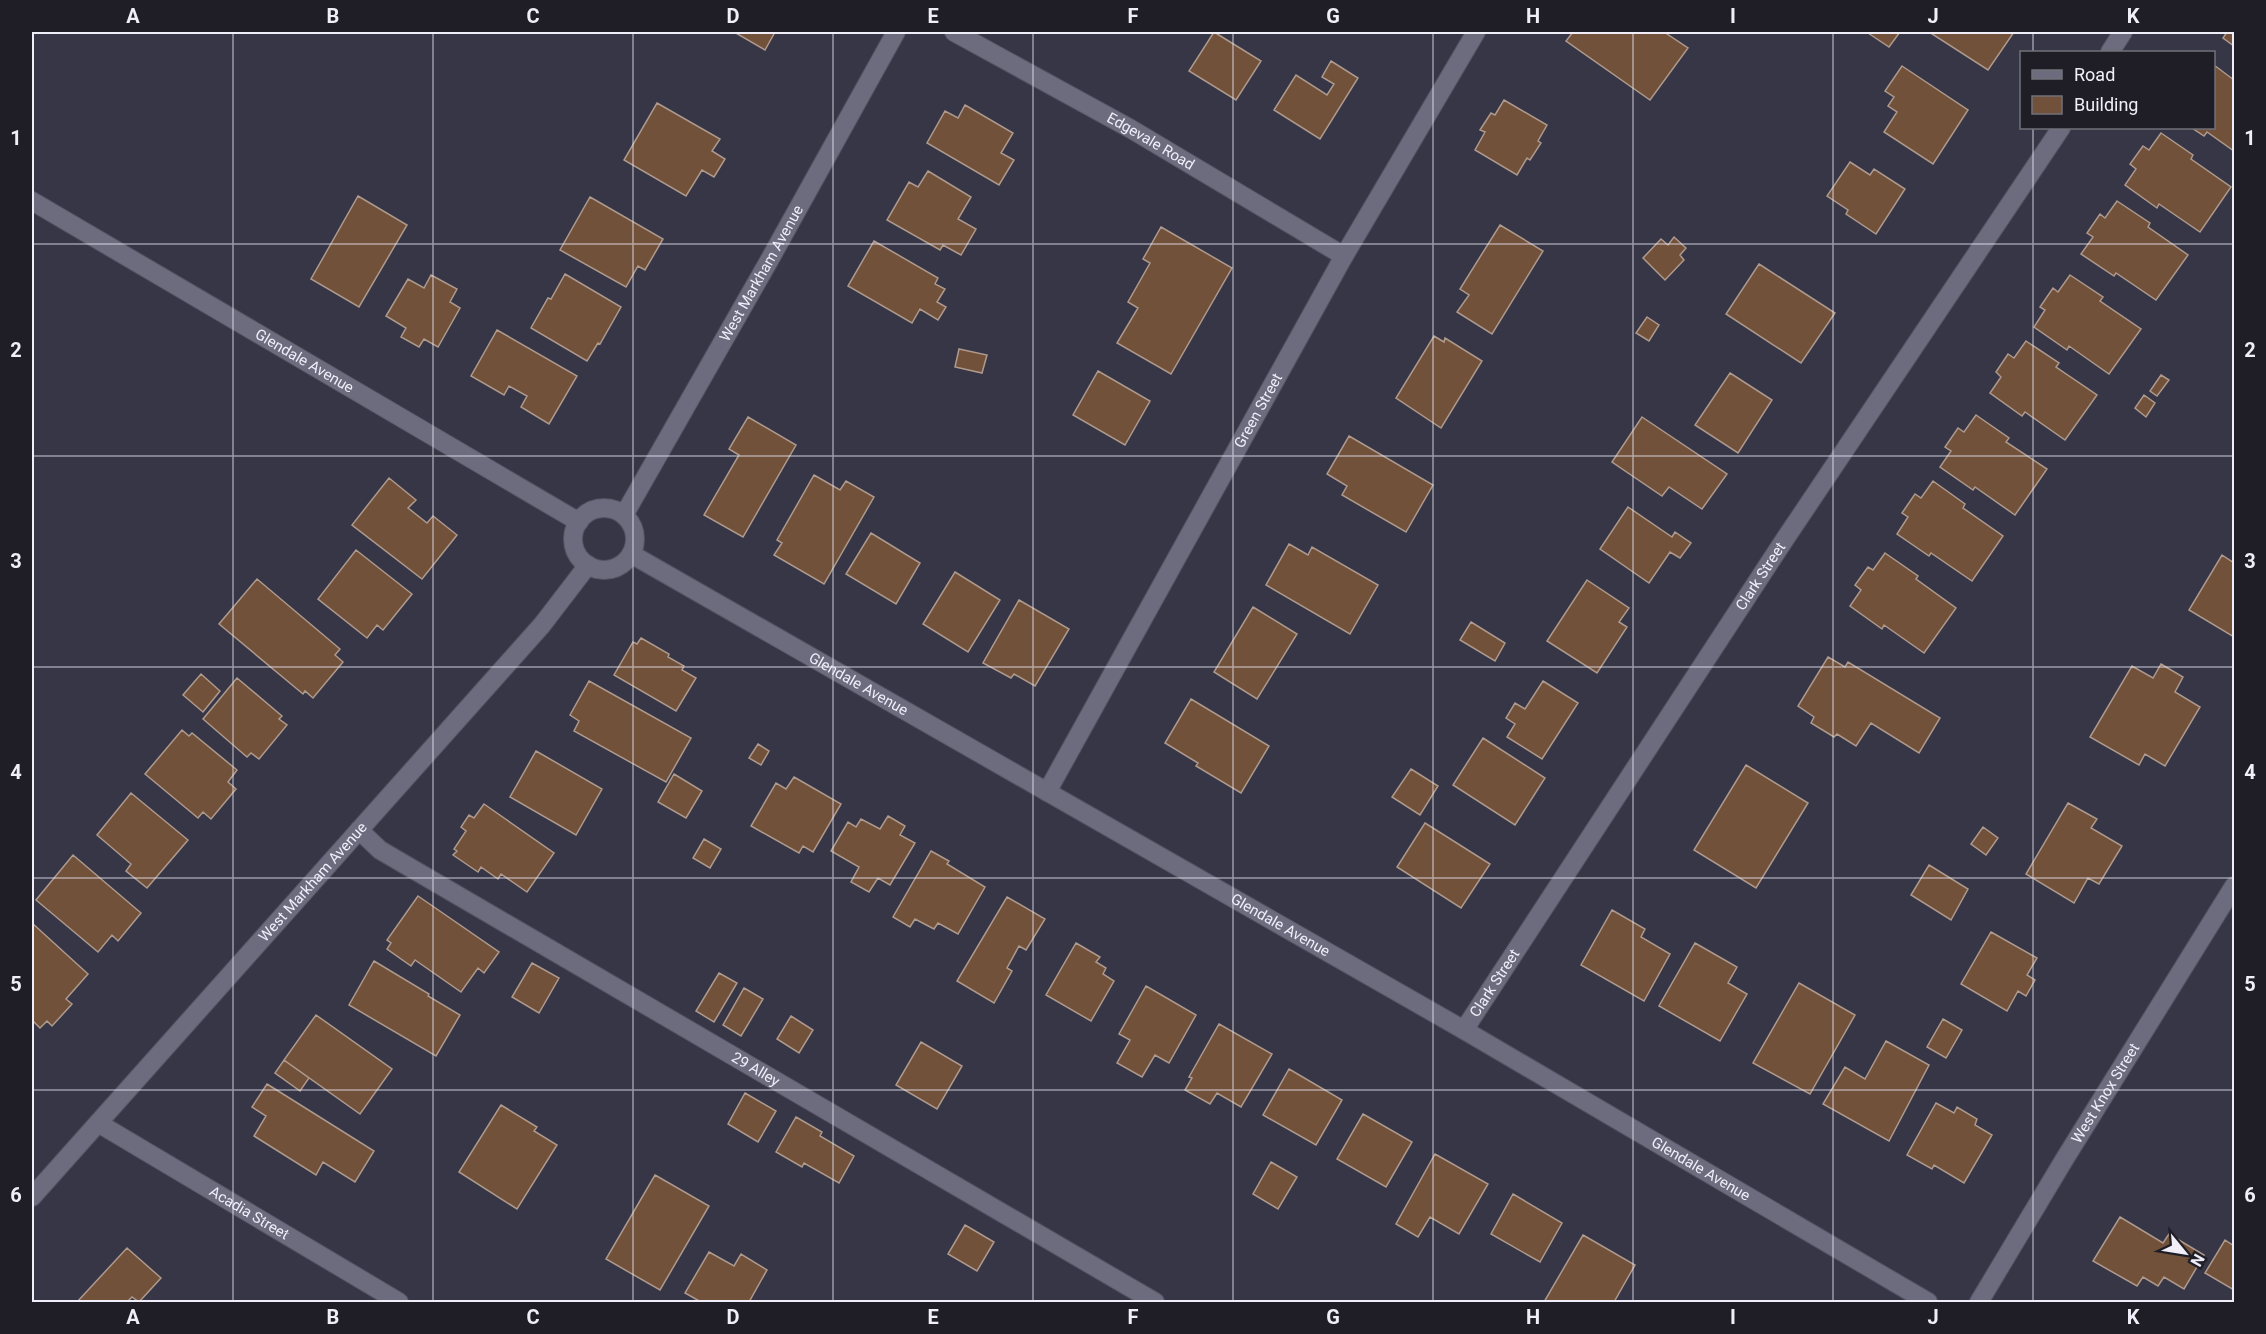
<svg xmlns="http://www.w3.org/2000/svg" width="2266" height="1334" font-family="Roboto,sans-serif">
<style>
.building{fill:#72513b;stroke:#ae9a8d;stroke-width:1.5}
.lines{fill:none;stroke-linecap:round;stroke-linejoin:round}
.minor-casing{stroke:#545362;stroke-width:20}
.minor{stroke:#6d6c7f;stroke-width:18}
.grid{fill:none;stroke:#efeef9;stroke-width:1.5;stroke-opacity:0.55}
.labels{text-anchor:middle;stroke-width:6;stroke-linejoin:round;paint-order:stroke}
.street-label{font-size:15px;fill:#efeef9;stroke:#1f1e26}
.neatline{fill:none;stroke:#efeef9;stroke-width:2}
.grid-label{font-size:20px;text-anchor:middle;font-weight:bold;fill:#efeef9}
</style>
<rect width="100%" height="100%" fill="#373647"/>
<!-- building -->
<path class="building" d="M734,32h41l-10,18z
M1214,32l47,29 -25,39 -47,-29z
M1573,32h91l24,16 -38,52 -84,-59z
M1869,32h31l-11,15 -21,-14z
M1929,32h85l-26,38z
M2227,32h7v14l-11,-8z
M1331,61l27,17 -38,61 -46,-29 22,-35 31,20 7,-11 -12,-7z
M2214,65l20,15v71l-27,-19 -3,4 -12,-8h22z
M1902,66l66,44 -35,54 -49,-32 13,-20 -9,-6 6,-9 -9,-6z
M1504,100l43,25 -9,16 3,2 -11,17 -3,-2 -10,17 -42,-25 10,-18 -5,-2 11,-17 4,2z
M657,103l63,36 -8,12 13,8 -11,18 -12,-7 -16,26 -62,-36z
M965,105l48,28 -12,20 13,7 -15,25 -72,-42 18,-32 13,7z
M2161,133l32,22 -2,4 40,28 -31,45 -41,-28 -2,4 -32,-23 11,-16 -6,-5 13,-18 6,4z
M1850,162l20,13 4,-6 31,20 -29,45 -30,-20 2,-4 -21,-14z
M928,171l43,26 -13,22 18,10 -15,26 -18,-10 -3,5 -53,-30 22,-38 9,5z
M358,196l49,29 -48,82 -48,-28z
M590,197l73,42 -18,31 -7,-4 -12,21 -66,-37z
M2117,201l33,22 -2,4 40,28 -32,45 -40,-27 -2,3 -33,-22 12,-17 -6,-4 13,-19 5,4z
M1500,225l43,26 -51,83 -35,-22 12,-17 -9,-6z
M1161,227l71,41 -61,106 -54,-31 21,-35 -10,-6 22,-39 -7,-4z
M1674,237l12,11 -6,7 4,5 -19,20 -22,-22 18,-19 7,6z
M874,241l64,37 -3,6 10,5 -8,13 9,5 -8,13 -18,-11 -8,14 -64,-37z
M1759,264l76,49 -34,50 -75,-49z
M565,274l56,33 -21,37 -2,-1 -11,18 -56,-33 17,-30 3,1z
M431,275l26,14 -7,13 10,6 -22,39 -14,-8 -5,8 -18,-10 5,-9 -20,-12 22,-37 16,9z
M2070,275l33,22 -3,4 41,28 -32,45 -40,-28 -2,4 -33,-23 11,-17 -5,-3 13,-19 5,4z
M1647,317l12,8 -10,16 -13,-8z
M497,330l80,46 -28,48 -28,-17 6,-11 -18,-10 -5,9 -33,-19z
M1434,336l10,6 1,-4 37,23 -41,67 -45,-30z
M2026,341l33,22 -3,4 41,28 -32,45 -40,-28 -3,4 -32,-23 11,-16 -5,-5 12,-18 6,4z
M959,349l28,6 -5,18 -27,-6z
M1098,371l52,30 -25,44 -52,-30z
M1730,373l42,27 -34,53 -43,-28z
M2161,375l8,5 -12,16 -7,-5z
M2144,395l11,8 -9,14 -11,-9z
M1976,415l33,23 -3,4 41,27 -32,46 -40,-28 -2,3 -33,-23 11,-16 -6,-4 13,-19 6,4z
M748,417l48,28 -53,92 -39,-22 35,-60 -10,-6z
M1642,417l85,57 -25,35 -33,-22 -7,9 -50,-34z
M1349,436l84,49 -27,47 -64,-37 5,-9 -20,-12z
M814,475l26,15 6,-9 28,16 -50,87 -50,-29 8,-12 -5,-3z
M389,478l27,22 -8,8 19,15 6,-7 24,19 -35,44 -70,-54z
M1933,481l32,23 -2,4 40,28 -31,45 -41,-28 -2,3 -32,-22 11,-17 -6,-4 13,-19 6,4z
M1628,507l44,30 3,-5 16,11 -11,15 -10,-6 -21,31 -49,-34z
M871,533l49,30 -24,41 -50,-30z
M1289,544l19,11 4,-8 66,38 -28,49 -84,-49z
M356,550l56,44 -29,36 -6,-5 -10,13 -49,-39z
M1885,553l33,23 -2,3 40,29 -32,45 -40,-28 -2,4 -32,-23 11,-16 -6,-5 13,-18 5,3z
M2222,555l12,8v74l-45,-27z
M955,572l45,28 -32,52 -45,-28z
M257,579l83,70 -5,6 8,7 -30,36 -8,-7 -2,3 -84,-70z
M1587,580l42,28 -10,14 8,5 -30,46 -50,-32z
M1019,600l50,29 -34,57 -21,-12 -3,4 -28,-15z
M1253,607l44,27 -40,65 -43,-27z
M1471,622l34,21 -10,18 -35,-21z
M641,638l28,16 -1,3 16,9 -2,4 14,8 -20,33 -62,-36 19,-33 4,2z
M1828,657l17,10 3,-5 92,56 -21,35 -48,-30 -15,23 -19,-12 -3,3 -23,-14 3,-6 -16,-11z
M2161,664l22,13 -8,15 25,15 -35,59 -20,-12 -6,11 -49,-28 42,-71 21,12z
M201,674l19,17 -17,21 -20,-17z
M237,678l45,38 -3,3 8,6 -28,34 -8,-6 -4,4 -44,-38z
M589,681l102,57 -25,44 -92,-51 5,-10 -9,-6z
M1543,681l35,22 -36,56 -35,-22 8,-13 -9,-6 9,-15 10,6z
M1191,699l78,47 -28,47 -45,-27 2,-3 -33,-20z
M182,730l7,6 3,-3 45,37 -9,12 8,7 -25,30 -8,-7 -5,6 -53,-44z
M1483,738l62,40 -30,47 -62,-40z
M758,744l11,7 -8,14 -12,-7z
M536,751l66,38 -26,46 -66,-38z
M1746,765l62,38 -52,85 -62,-38z
M1411,769l27,17 -18,29 -28,-18z
M674,774l28,17 -16,27 -28,-16z
M794,777l47,27 -28,48 -10,-6 -4,7 -48,-27 25,-43 10,6z
M131,793l57,47 -41,48 -21,-17 5,-7 -34,-29z
M2068,803l29,16 -6,9 31,18 -23,38 -11,-6 -14,25 -48,-29z
M484,804l70,49 -27,39 -26,-18 -3,5 -17,-12 -3,5 -25,-17 4,-4 -3,-2 12,-18 -5,-4 8,-12 5,3z
M888,816l17,10 -5,9 15,8 -25,42 -12,-7 -9,14 -18,-10 8,-15 -28,-16 17,-29 8,5 5,-8 19,10z
M1425,823l65,41 -29,44 -64,-41z
M1983,827l15,11 -12,17 -15,-11z
M704,839l17,10 -11,19 -17,-10z
M931,851l18,10 -2,3 38,23 -27,47 -20,-11 -4,6 -19,-10 -5,8 -17,-10z
M73,855l68,58 -23,28 -6,-6 -14,17 -62,-52z
M1929,865l39,24 -17,31 -40,-25z
M418,896l81,56 -15,21 -6,-5 -17,24 -46,-32 -4,6 -24,-17 4,-6 -4,-3z
M1007,897l38,22 -19,31 -7,-4 -12,22 5,3 -18,32 -37,-22z
M1612,910l33,19 -4,8 29,17 -26,47 -63,-36z
M32,923l56,51 -22,25 6,5 -20,22 -5,-5 -7,7 -8,-8z
M1991,932l46,26 -10,17 8,5 -9,16 -8,-5 -11,20 -46,-27z
M1076,943l24,14 -4,5 10,6 -3,6 11,7 -23,40 -45,-26z
M1695,943l42,24 -9,16 19,11 -27,47 -61,-35z
M374,961l55,33 -1,2 32,19 -24,41 -87,-51z
M532,963l27,15 -20,35 -27,-16z
M719,973l18,10 -23,39 -18,-11z
M1799,983l56,32 -45,79 -57,-31z
M1146,986l50,29 -27,48 -14,-8 -13,22 -25,-14 13,-23 -11,-6z
M744,988l19,11 -22,37 -18,-11z
M316,1015l76,54 -32,45 -76,-54z
M791,1016l22,14 -14,23 -22,-14z
M1943,1019l19,11 -16,28 -19,-11z
M1219,1024l53,30 -31,53 -24,-14 -7,11 -25,-14 7,-12 -3,-1z
M1886,1041l43,24 -40,76 -66,-37 22,-37 20,12z
M921,1042l41,24 -25,43 -41,-24z
M284,1060l25,18 -9,13 -25,-18z
M1289,1069l53,31 -26,45 -53,-30z
M267,1084l107,67 -19,31 -32,-20 -7,13 -62,-39 12,-20 -14,-9z
M745,1093l31,18 -18,31 -30,-18z
M1936,1103l18,10 3,-6 20,12 -2,6 17,10 -28,48 -30,-18 -2,4 -25,-14z
M501,1105l36,22 -3,4 23,14 -40,64 -58,-37z
M1363,1114l49,28 -26,45 -49,-28z
M796,1117l26,15 -2,4 34,20 -15,27 -35,-20 -2,4 -26,-15z
M1435,1154l53,30 -29,50 -29,-17 -12,20 -22,-13z
M1271,1162l26,15 -19,32 -25,-15z
M655,1175l54,31 -49,84 -54,-31z
M1513,1194l49,29 -22,39 -49,-28z
M2120,1217l43,26 6,-9 35,21 -20,34 -20,-12 -6,9 -15,-9 -6,9 -44,-25z
M965,1225l29,17 -17,29 -29,-17z
M1583,1235l52,30 -21,37h-70z
M2225,1240l9,6v44l-29,-17z
M127,1248l34,30 -22,24 -7,-5 -5,5h-50z
M709,1252l25,14 7,-12 26,16 -18,32h-48l-16,-9z"/>
<g class="lines">
<!-- minor casing -->
<g class="minor-casing">
<g id="minor">
<path id="s1" d="M954,32l177,97 213,127"/>
<path d="M2110,52l13,-20"/>
<path id="s2" d="M32,201l547,321"/>
<circle cx="604" cy="539" r="31"/>
<path id="s3" d="M624,515l146,-256 126,-227"/>
<path id="s4" d="M631,554l833,476 464,272"/>
<path id="s5" d="M1047,792l297,-536 132,-224"/>
<path id="s6" d="M359,830l21,20 775,452"/>
<path id="s7" d="M1464,1030l319,-488 278,-414"/>
<path id="s8" d="M98,1123l301,179"/>
<path id="s9" d="M32,1197l510,-572 46,-60"/>
<path id="s10" d="M1979,1302l85,-142 170,-274"/>
</g>
</g>
<!-- minor -->
<use href="#minor" class="minor"/>
</g>
<!-- grid -->
<path class="grid" d="M233,32v1270M433,32v1270M633,32v1270M833,32v1270M1033,32v1270M1233,32v1270M1433,32v1270M1633,32v1270M1833,32v1270M2033,32v20M2033,128v1174M32,244h2202M32,456h2202M32,667h2202M32,878h2202M32,1090h2202"/>
<g class="labels">
<!-- street labels -->
<g class="street-label">
<text dy="5" stroke="none"><textPath href="#s1" startOffset="225">Edgevale Road</textPath></text>
<text dy="5" stroke="none"><textPath href="#s3" startOffset="278">West Markham Avenue</textPath></text>
<text dy="5" stroke="none"><textPath href="#s2" startOffset="316">Glendale Avenue</textPath></text>
<text dy="5" stroke="none"><textPath href="#s5" startOffset="436">Green Street</textPath></text>
<text dy="5" stroke="none"><textPath href="#s7" startOffset="542">Clark Street</textPath></text>
<text dy="5" stroke="none"><textPath href="#s4" startOffset="262">Glendale Avenue</textPath></text>
<text dy="5" stroke="none"><textPath href="#s9" startOffset="422">West Markham Avenue</textPath></text>
<text dy="5" stroke="none"><textPath href="#s4" startOffset="748">Glendale Avenue</textPath></text>
<text dy="5" stroke="none"><textPath href="#s7" startOffset="56">Clark Street</textPath></text>
<text dy="5" stroke="none"><textPath href="#s6" startOffset="464">29 Alley</textPath></text>
<text dy="5" stroke="none"><textPath href="#s10" startOffset="244">West Knox Street</textPath></text>
<text dy="5" stroke="none"><textPath href="#s4" startOffset="1234">Glendale Avenue</textPath></text>
<text dy="5" stroke="none"><textPath href="#s8" startOffset="176">Acadia Street</textPath></text>
</g>
</g>
<!-- border -->
<rect width="2266" height="1334" fill="none" stroke="#1f1e26" stroke-width="66"/>
<!-- legend -->
<rect x="2020" y="51" width="195" height="78" fill="#1f1e26" stroke="#72717a" stroke-width="1.5"/>
<rect x="2032" y="70" width="30" height="9" fill="#6d6c7f" stroke="#72717a" stroke-width="1.5"/>
<text x="2074" y="81" font-size="18" fill="#efeef9">Road</text>
<rect x="2032" y="96" width="30" height="18" fill="#72513b" stroke="#72717a" stroke-width="1.5"/>
<text x="2074" y="111" font-size="18" fill="#efeef9">Building</text>
<!-- north arrow -->
<g transform="translate(2185 1253) rotate(120)" stroke="#1f1e26" stroke-width="4.5" paint-order="stroke">
<path d="M0-4.5L10 22L0 15L-10 22Z" fill="#efeef9"/>
<text y="-9" font-size="16" font-weight="bold" text-anchor="middle" fill="#efeef9">N</text>
</g>
<rect x="33" y="33" width="2200" height="1268" class="neatline"/>
<g class="grid-label">
<text x="133" y="23">A</text>
<text x="333" y="23">B</text>
<text x="533" y="23">C</text>
<text x="733" y="23">D</text>
<text x="933" y="23">E</text>
<text x="1133" y="23">F</text>
<text x="1333" y="23">G</text>
<text x="1533" y="23">H</text>
<text x="1733" y="23">I</text>
<text x="1933" y="23">J</text>
<text x="2133" y="23">K</text>
<text x="16" y="145">1</text>
<text x="2250" y="145">1</text>
<text x="16" y="357">2</text>
<text x="2250" y="357">2</text>
<text x="16" y="568">3</text>
<text x="2250" y="568">3</text>
<text x="16" y="779">4</text>
<text x="2250" y="779">4</text>
<text x="16" y="991">5</text>
<text x="2250" y="991">5</text>
<text x="16" y="1202">6</text>
<text x="2250" y="1202">6</text>
<text x="133" y="1324">A</text>
<text x="333" y="1324">B</text>
<text x="533" y="1324">C</text>
<text x="733" y="1324">D</text>
<text x="933" y="1324">E</text>
<text x="1133" y="1324">F</text>
<text x="1333" y="1324">G</text>
<text x="1533" y="1324">H</text>
<text x="1733" y="1324">I</text>
<text x="1933" y="1324">J</text>
<text x="2133" y="1324">K</text>
</g>
</svg>
